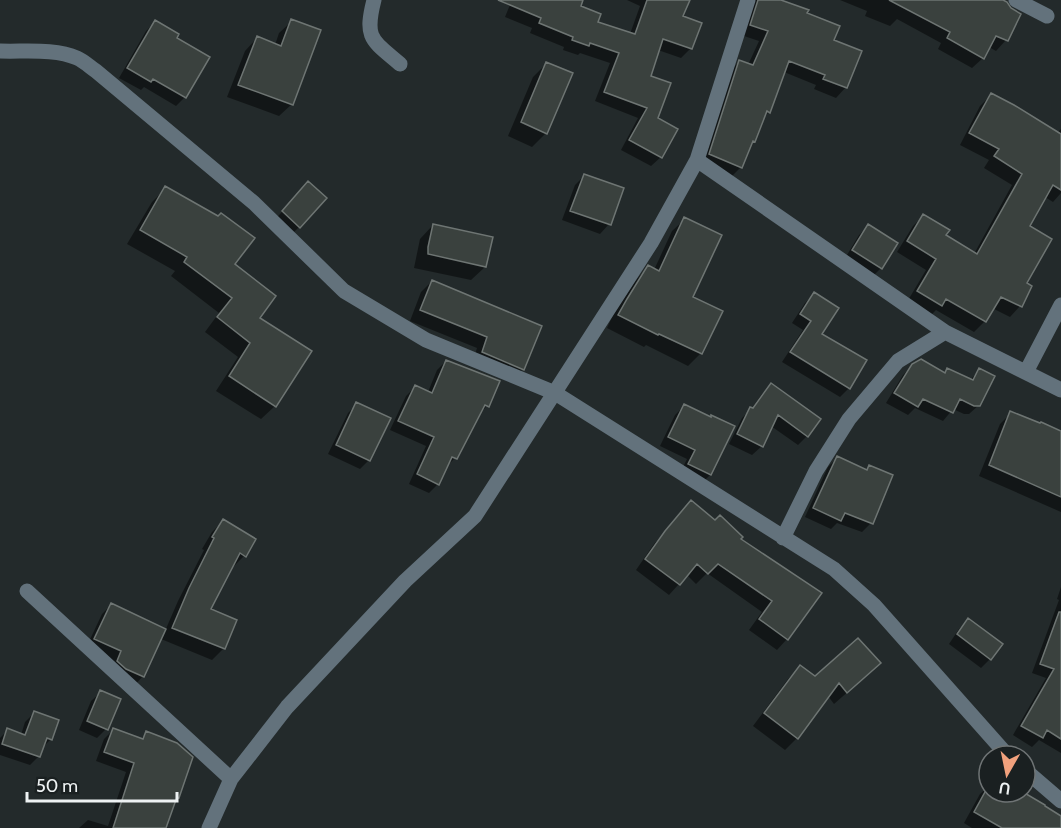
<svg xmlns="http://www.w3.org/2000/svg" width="1061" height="828" font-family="Cabin,sans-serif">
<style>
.shadow{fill:#0007}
.building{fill:#3a413e;stroke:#6e7573;stroke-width:1.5}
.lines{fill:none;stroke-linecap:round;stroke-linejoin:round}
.street{stroke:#63727c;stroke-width:15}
</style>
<rect width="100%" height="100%" fill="#232a2b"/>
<!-- shadow -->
<path class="shadow" d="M512,0h70l-3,7 17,16 34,11 10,-28 -13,-6h61l-7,17 10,31 -10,10 -23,-8 -9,26 12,81 -10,9 -30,-16 17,-32 -43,-17 15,-38 -30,-10 -2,2 -15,-5 1,-3 -34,-14 2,-5 -27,-11z
M753,0h23l29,14 27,27 14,46 -10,11 -22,-9 2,-4 -32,-13 -15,40 -6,6 -22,49 -10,10 -31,-12 29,-93 10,-10 9,3 11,-24 -18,-6z
M840,0h160l6,40 -10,11 -7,-4 -6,11 -11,10 -34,-19 3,-6 -44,-24 -7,7 -25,-10 2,-5z
M292,21v83l-13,12 -52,-19 18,-46 12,-13 18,7 4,-12z
M155,22l20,17 10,58 -9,9 -32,-19 -3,3 -22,-12 27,-47z
M547,63l-1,70 -14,14 -24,-11 25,-59z
M991,95l66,38 4,-4v64l-8,9 -8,-5 -17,30 -3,57 5,2 -10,20 -10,11 -18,-9 -7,13 -11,11 -38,-22 -6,6 -23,-14 19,-32 -29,-18 16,-26 10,-10 21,20 30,18 38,-69 -28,-17 5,-8 -29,-15 20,-39z
M584,176l38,13 -13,35 -9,10 -38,-14 13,-35z
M166,188l67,77 25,53 17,88 -14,13 -45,-28 22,-34 -33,-25 14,-19 -48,-37 4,-5 -48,-27 25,-42z
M299,192v35l-9,9 -16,-15z
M685,219l6,78 10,56 -13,13 -42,-21 -2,2 -37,-19 7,-15 22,-33 12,-13 6,3 18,-39z
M433,225l52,42 -14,13 -57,-12 6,-29z
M868,226l13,42 -9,9 -28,-17 15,-25z
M432,281l91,88 -12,11 -39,-16 5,-16 -67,-27 11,-29z
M814,294l6,40 29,54 -9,9 -58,-35 21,-32 -11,-7 13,-20z
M446,361l41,45 -8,8 -24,44 -9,9 -8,17 -9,9 -20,-9 17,-38 -36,-16 16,-34 9,-9 13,5 9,-22z
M913,365l30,9 5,-5 22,11 10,-10 -1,35 -10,9h-5l-11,-5 -10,12 -28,-13 -7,7 -22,-12 17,-28z
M771,385l36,51 -9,9 -27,-19 -9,20 -10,9 -23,-11 13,-26 9,-9 11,-15z
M357,404l12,56 -9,9 -32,-15 20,-41z
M684,406l49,21 -23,48 -9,9 -21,-11 7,-14 -27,-13 15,-31z
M1011,413l50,20v79l-82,-36 21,-52z
M837,458l28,13 4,-4 2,56 -9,9 -25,-9 -6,6 -26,-12 23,-50z
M681,513l58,26 81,54 -33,46 -10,11 -28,-20 13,-18 -55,-39 -11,11 -9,-9 -18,20 -33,-25 18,-26z
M223,521l21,35 -11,11 -1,-1 -23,44 26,11 -12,28 -11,11 -51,-21 -18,37 -9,10 -48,-38 16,-34 9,-9 54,26 13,-30 26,-51 -2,-1 10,-17z
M1061,587v166l-22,-13 -7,7 -19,-12 33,-57 -14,-5 27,-73 -2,-1z
M968,620l22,39 -9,9 -32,-24 10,-15z
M800,667l16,11 51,-3 -33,29 -6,-8 -31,42 -12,12 -32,-24 35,-47z
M101,692l18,8 -13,29 -9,9 -18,-8 12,-29z
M34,713l17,26 -10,10 -2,7 -9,9 -30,-10v-17l8,-8 13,5 4,-13z
M113,730l27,10 7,-7 31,64 -5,5 -9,26h-85l9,-8 20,6 18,-54 -30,-11 8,-22z
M989,786v6h19l53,25v11h-89l-8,-5 16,-29z"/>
<!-- building -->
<path class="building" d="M498,0h85l-2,6 20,8 -3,8 37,12 12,-34h43l-7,16 19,7 -10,26 -29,-10 -12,37 20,7 -13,35 20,11 -16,29 -33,-18 18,-32 -43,-16 15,-39 -29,-10 -1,3 -17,-6 1,-3 -34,-14 2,-5z
M758,0h23l28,10 -2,3 33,13 -6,14 28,11 -15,37 -24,-9 2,-4 -36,-14 -19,52 -3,-2 -12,31 -2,-1 -11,27 -33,-14 30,-94 14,5 15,-34 -18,-6z
M889,0h114l4,2 4,6 10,6 -13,27 -12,-5 -12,23 -37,-21 3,-6z
M291,19l30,11 -28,75 -55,-20 19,-49 24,10z
M155,20l24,14 -2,4 33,19 -24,41 -33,-19 -2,3 -24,-14z
M546,62l27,11 -26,61 -26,-12z
M991,93l23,12 47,29v56l-8,-5 -23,41 22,13 -25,44 5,3 -10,21 -21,-10 -15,25 -40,-23 -4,7 -25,-15 19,-32 -29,-18 16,-27 27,16 -4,5 31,19 45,-80 -28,-18 5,-7 -30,-16z
M584,174l40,14 -13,37 -41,-14z
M308,181l19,17 -27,30 -18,-17z
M165,186l53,30 3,-3 34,25 -20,26 41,32 -16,22 52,33 -36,56 -47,-31 21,-33 -33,-26 15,-19 -48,-36 3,-5 -47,-27z
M684,217l38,18 -29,62 30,14 -21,43 -43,-20 -1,1 -40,-20 9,-16 21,-34 11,6z
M433,224l60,13 -7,30 -58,-13v-7z
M868,224l30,19 -16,26 -30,-19z
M432,280l110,46 -18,44 -42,-18 5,-15 -67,-27z
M814,292l25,16 -17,26 45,26 -17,29 -60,-37 21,-31 -11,-7z
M921,359l24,14 2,-5 26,12 6,-12 16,8 -15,30h-6l-14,-7 -7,14 -30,-14 -5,8 -24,-14 18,-29z
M446,360l54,21 -11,26 -4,-2 -28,54 -5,-2 -13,28 -22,-11 17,-37 -36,-16 17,-36 17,8z
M771,383l50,36 -13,18 -30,-22 -15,32 -26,-13 13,-27 3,1z
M356,402l35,16 -21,43 -34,-16z
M684,404l27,13v-2l24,11 -24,49 -23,-11 7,-14 -27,-13z
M1010,411l30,12 1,-1 20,9v66l-72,-32z
M837,456l30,14 2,-5 24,10 -20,49 -28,-11 -4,8 -28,-13z
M691,500l24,20 5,-5 23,22 -2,2 81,54 -34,47 -29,-21 13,-18 -54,-37 -10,10 -11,-10 -17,21 -35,-26 20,-28z
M223,519l33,20 -10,18 -6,-4 -29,56 26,11 -12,29 -53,-21 17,-40 25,-50 -2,-1z
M111,603l55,26 -22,48 -18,-8 -9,-8 4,-10 -27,-12z
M1059,612h2v127l-14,-9 -4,8 -22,-12 33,-57 -14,-5z
M968,618l35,26 -12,16 -34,-26z
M858,638l23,25 -34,30 -8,-10 -41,56 -34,-26 36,-48 15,11z
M100,690l21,9 -13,31 -21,-9z
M34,711l25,9 -7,20 -5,-2 -7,19 -38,-13 5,-16 18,7z
M113,728l30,11 3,-8 31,12 16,14 -14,41 -2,-1 -11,31h-53l21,-65 -30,-11z
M985,792h38l22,13v1l16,10v12h-59l-28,-16z"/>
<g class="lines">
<!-- street -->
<path class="street" d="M374,0c-10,39 -2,40 26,64
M1016,0l31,16
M0,51c23,1 55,-3 77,7 7,3 13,9 19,13l158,132 90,88 82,49 129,53 279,176 40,36 134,151
M697,160l248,172 116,58
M1026,372l35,-67
M783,538l33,-67 33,-52 49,-58 47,-29
M27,591l204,188
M1025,770l36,31
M209,828l22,-49 56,-72 118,-126 70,-65 176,-273 46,-83 51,-160"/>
</g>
<!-- north arrow -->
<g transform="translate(1007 774) rotate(189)"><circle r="28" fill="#1a2021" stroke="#6f7475" stroke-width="1.5"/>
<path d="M0-4.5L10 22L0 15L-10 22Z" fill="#f1a17d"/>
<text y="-9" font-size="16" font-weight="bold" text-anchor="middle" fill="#eef2f3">U</text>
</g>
<!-- scale -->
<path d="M27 792v9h150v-9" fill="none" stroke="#eef2f3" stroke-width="3"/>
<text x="36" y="792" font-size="18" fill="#eef2f3" stroke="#1a2021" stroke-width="4.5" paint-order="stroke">50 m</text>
</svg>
